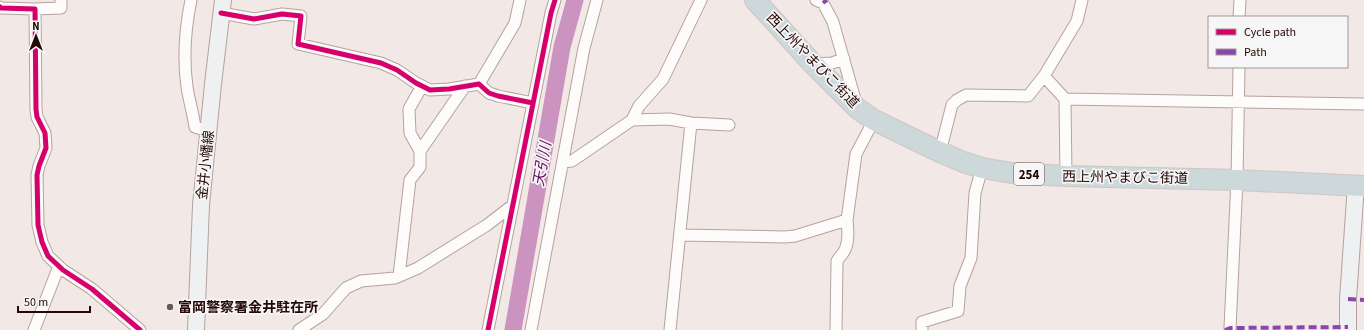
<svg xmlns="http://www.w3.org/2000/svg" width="1364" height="330" font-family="'Source Sans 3','Noto Sans JP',sans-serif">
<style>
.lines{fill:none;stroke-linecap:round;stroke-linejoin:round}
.river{stroke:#cb93bf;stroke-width:17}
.street-casing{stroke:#b5a29e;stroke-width:13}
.secondary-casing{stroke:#b5a29e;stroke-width:18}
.highway-casing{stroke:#cfc5c3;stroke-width:22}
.street{stroke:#fdfcfb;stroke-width:11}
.secondary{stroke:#eff0f1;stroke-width:16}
.highway{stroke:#cdd8da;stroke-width:20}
.quiet{stroke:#8e44ad;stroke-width:4;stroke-dasharray:8 4;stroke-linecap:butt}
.cycleway-casing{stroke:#f6f6f6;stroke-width:8}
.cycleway{stroke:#d6006c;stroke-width:5}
.poi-dot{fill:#6d5653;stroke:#f6f6f6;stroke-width:1.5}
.labels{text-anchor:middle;stroke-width:3.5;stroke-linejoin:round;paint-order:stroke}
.shield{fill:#f6f6f6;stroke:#644f4d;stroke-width:1}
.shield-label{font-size:13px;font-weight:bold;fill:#250704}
.street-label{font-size:14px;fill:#250704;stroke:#f6f6f6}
.poi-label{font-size:14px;font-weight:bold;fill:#250704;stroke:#f6f6f6;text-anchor:start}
.water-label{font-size:15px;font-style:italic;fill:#6b0b62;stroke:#f6f6f6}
</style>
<rect width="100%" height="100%" fill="#f2e8e5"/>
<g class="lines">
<!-- river -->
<path class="river" d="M513,330l49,-283 13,-47"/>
<!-- street casing -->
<g class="street-casing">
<path id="street" d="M191,0c-6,29 -8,58 -4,87 2,13 6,26 8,40l13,4
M816,0l7,3 10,19 23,81
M0,7l1,1 34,1 1,100 1,8 8,16 1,15 -7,18 -2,9 1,50 4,17 6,14 15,14 29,19 48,41
M35,9l26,-1v-8
M221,13l33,6 28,-5 19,2 -3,28 83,19 16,7 19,13 14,7 19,-1 30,-5 10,9 9,3 35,7
M1239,17l1,-17
M813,64l19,-1 12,-4
M1044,76l21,23 1,77
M479,84l36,-61 5,-23
M1065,99l299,5
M632,120l7,-14 24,-27 38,-79
M420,151l-10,-18 -1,-24 13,-23
M940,152l12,-47 5,-5 9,-5 62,1 16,-20 33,-55 5,-21
M563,162l9,-1 60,-41 37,-1 22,4 38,2
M847,220l9,-66 18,-34
M681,235l104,2 10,-1 52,-16c1,9 2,19 -1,27 -1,5 -6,9 -9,14l-1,69
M399,276l11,-96 10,-13v-16l45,-65
M1230,328l7,-148 2,-113
M34,330l25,-64
M299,330l24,-16 23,-26 15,-7 34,-3 23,-10 69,-43 26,-20
M488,330l63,-317 4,-13
M531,330l53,-282 13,-48
M670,330l21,-207
M922,330v-8l36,-11 2,-25 11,-28 4,-65 7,-25"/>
</g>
<!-- secondary casing -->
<g class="secondary-casing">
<path id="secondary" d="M196,330l5,-125 12,-121 10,-84
M1348,330v-31l8,-114"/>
</g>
<!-- highway casing -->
<g class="highway-casing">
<path id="highway" d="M755,0l58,64 45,45 16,11 66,32 23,10 19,6 30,5 54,3 171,4 127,6"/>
</g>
<!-- street -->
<use href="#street" class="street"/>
<!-- secondary -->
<use href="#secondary" class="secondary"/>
<!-- highway -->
<use href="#highway" class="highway"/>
<!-- quiet -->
<path class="quiet" d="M823,3l4,-3
M1348,299l16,1
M1225,330l5,-2 118,-1"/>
<!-- cycleway casing -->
<g class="cycleway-casing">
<path id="cycleway" d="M0,7l1,1 34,1 1,100 1,8 8,16 1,15 -7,18 -2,9 1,50 4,17 6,14 15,14 29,19 48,41
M221,13l33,6 28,-5 19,2 -3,28 83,19 16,7 19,13 14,7 19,-1 30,-5 10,9 9,3 35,7
M488,330l63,-317 4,-13"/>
</g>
<!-- cycleway -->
<use href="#cycleway" class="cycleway"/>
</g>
<!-- markers -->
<circle class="poi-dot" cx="170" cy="307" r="4"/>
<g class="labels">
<!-- shield labels -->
<rect class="shield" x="1014" y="163" width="30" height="22" rx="3"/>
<g class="shield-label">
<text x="1029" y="179">254</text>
</g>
<!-- street labels -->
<g class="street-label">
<text transform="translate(813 60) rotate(46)" y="5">西上州やまびこ街道</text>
<text transform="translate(205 165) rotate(-84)" y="5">金井小幡線</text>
<text transform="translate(1125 177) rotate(1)" y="5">西上州やまびこ街道</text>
</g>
<!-- poi labels -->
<g class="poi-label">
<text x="178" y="312">富岡警察署金井駐在所</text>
</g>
<!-- water labels -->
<g class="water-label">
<text transform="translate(542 164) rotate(-80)" y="5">天引川</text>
</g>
</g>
<!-- legend -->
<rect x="1208" y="16" width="140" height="52" fill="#f6f6f6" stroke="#a29695"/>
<rect x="1216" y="29" width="20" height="6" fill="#d6006c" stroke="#a29695"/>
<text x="1244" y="36" font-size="12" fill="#250704">Cycle path</text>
<rect x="1216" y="49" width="20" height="6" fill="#8e44ad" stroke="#a29695"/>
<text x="1244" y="56" font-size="12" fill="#250704">Path</text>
<!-- north arrow -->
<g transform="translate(36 36)" stroke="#f6f6f6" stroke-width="3" paint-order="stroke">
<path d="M0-3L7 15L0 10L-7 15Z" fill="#250704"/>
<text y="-6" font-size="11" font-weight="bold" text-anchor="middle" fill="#250704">N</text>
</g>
<!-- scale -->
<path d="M18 306v6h72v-6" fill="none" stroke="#250704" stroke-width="2"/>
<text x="24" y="306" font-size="12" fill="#250704" stroke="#f6f6f6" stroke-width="3" paint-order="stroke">50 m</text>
</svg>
